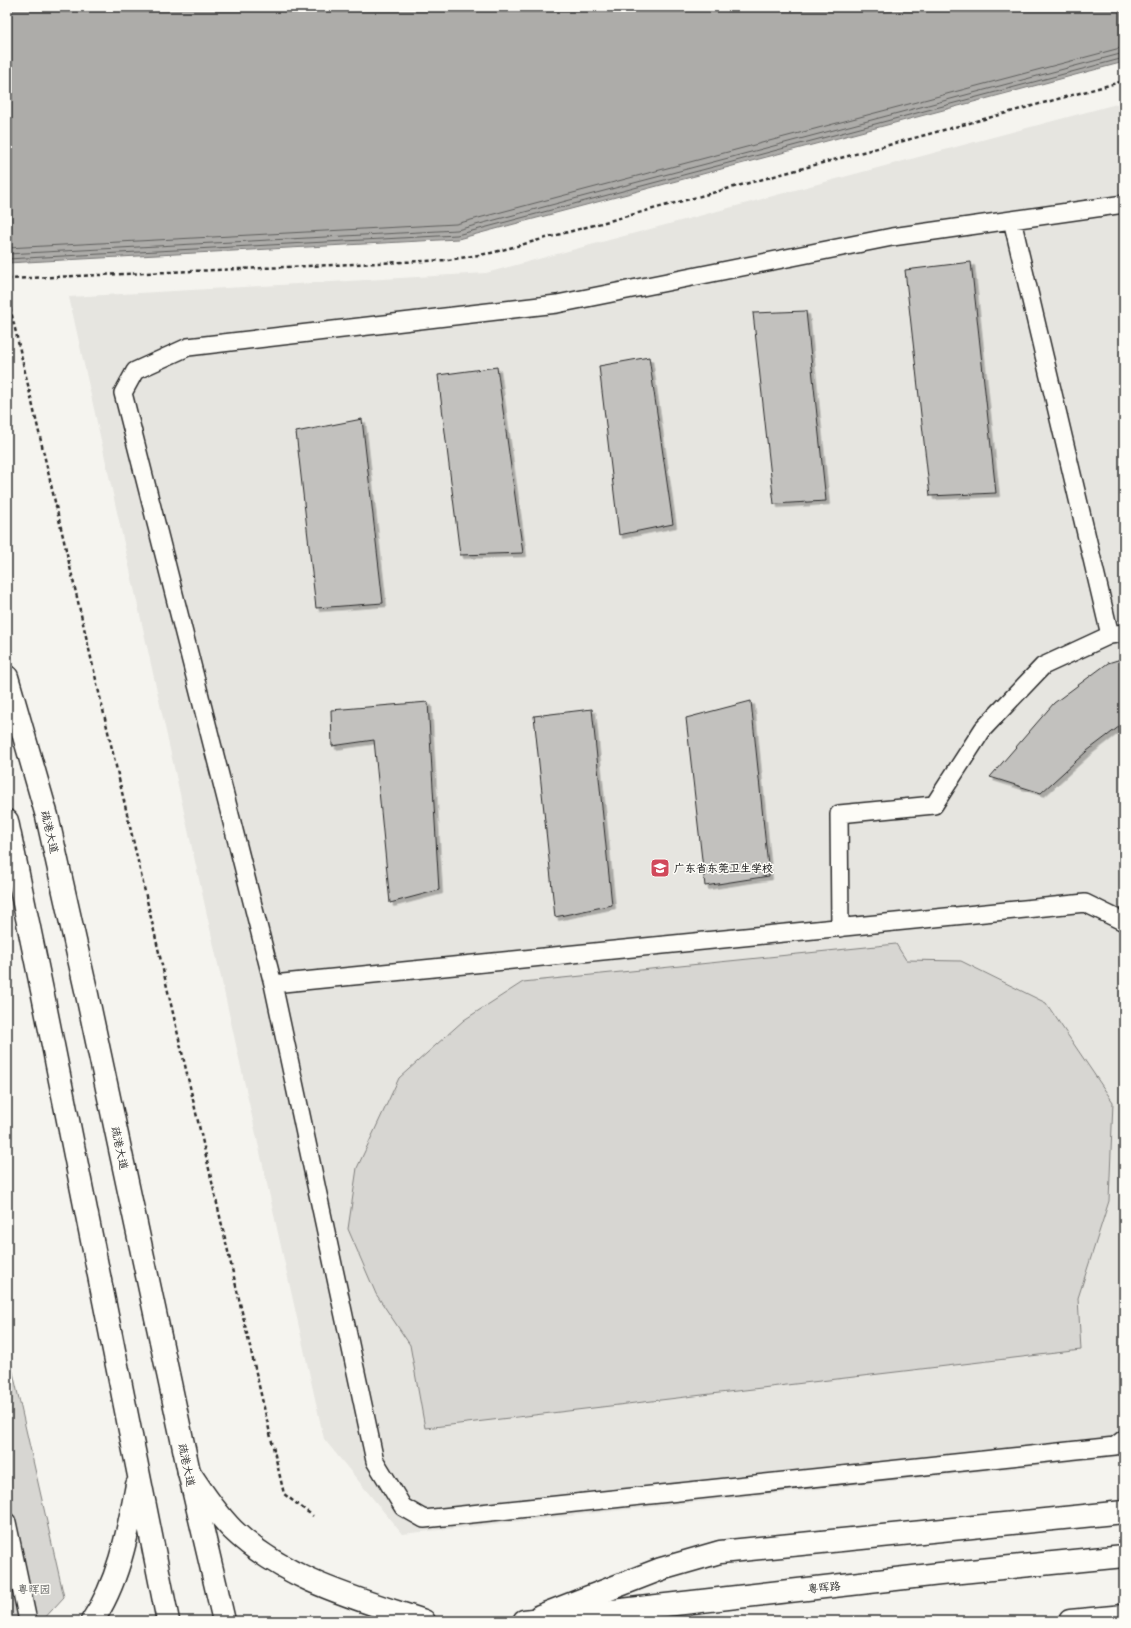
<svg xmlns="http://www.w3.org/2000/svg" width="1131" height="1628" font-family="'Balsamiq Sans','LXGW WenKai TC',sans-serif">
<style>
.built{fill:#e6e5e0}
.green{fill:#d7d6d2;stroke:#81807e}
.water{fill:#adaca9;stroke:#797877}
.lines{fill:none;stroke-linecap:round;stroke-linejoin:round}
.shore{stroke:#5f5f5d;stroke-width:1}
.building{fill:#c2c1be;stroke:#2b2b2b;filter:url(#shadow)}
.lane-casing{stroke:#2b2b2b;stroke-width:20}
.secondary-casing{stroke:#2b2b2b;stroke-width:25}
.primary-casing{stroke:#2b2b2b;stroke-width:25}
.path{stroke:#2b2b2b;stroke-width:2.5;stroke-dasharray:4 3;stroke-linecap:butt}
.lane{stroke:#fdfcf7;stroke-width:17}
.secondary{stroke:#fdfcf7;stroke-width:22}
.primary{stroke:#fdfcf7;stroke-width:22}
.labels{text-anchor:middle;stroke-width:3;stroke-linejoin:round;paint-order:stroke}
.street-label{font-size:11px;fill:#2b2b2b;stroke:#fdfcf7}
.poi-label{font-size:11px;font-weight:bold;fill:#2b2b2b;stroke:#fdfcf7;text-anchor:start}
.park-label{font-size:11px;fill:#565655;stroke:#fdfcf7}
</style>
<defs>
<filter id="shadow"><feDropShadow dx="3.5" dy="3.5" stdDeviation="0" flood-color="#0004"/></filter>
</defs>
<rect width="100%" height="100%" fill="#f5f4ef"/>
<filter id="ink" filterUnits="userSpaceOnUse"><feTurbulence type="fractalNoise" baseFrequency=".025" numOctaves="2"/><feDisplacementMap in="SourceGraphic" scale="8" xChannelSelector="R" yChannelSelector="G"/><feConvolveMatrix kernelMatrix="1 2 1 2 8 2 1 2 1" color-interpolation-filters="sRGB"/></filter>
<g filter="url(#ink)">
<!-- built -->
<path class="built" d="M1124,102v1354l-722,78 -78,-95 -255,-1142 417,-24z"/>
<!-- green -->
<path class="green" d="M896,944l10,16 55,1 85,42 67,99 -4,99 -31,97 3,52 -656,78 -15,-83 -34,-51 -28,-65 9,-61 42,-90 65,-58 59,-38z
M7,1346l57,251 -22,24h-35z"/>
<!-- water -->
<path class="water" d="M7,7h1117v55l-666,177 -451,24z"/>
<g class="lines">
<!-- shore -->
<path class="shore" d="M7,248l449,-24 668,-177
M7,254l450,-24 667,-177
M7,259l450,-24 667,-177"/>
</g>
<!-- building -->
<path class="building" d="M971,262l25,231 -66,3 -25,-226z
M806,311l20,190 -52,3 -21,-191z
M649,357l24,167 -54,11 -20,-169z
M497,367l26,186 -63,2 -22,-180z
M362,419l21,184 -67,5 -20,-176z
M1124,658v65l-37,28 -46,42 -51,-16 64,-74 54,-40z
M751,701l18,175 -64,10 -19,-168z
M428,702l11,188 -49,13 -16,-163 -42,6 -1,-36z
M592,709l20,196 -57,12 -21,-201z"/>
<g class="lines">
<!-- lane casing -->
<g class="lane-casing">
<path id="lane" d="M1124,204l-232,33 -335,67 -369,43 -53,24 -12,22 150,591 102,477 28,46 21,12 691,-73 9,-7
M1012,220l98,415
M840,928l-1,-114 95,-9 49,-76 60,-63 67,-31 14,-2
M273,984l812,-81 39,19
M7,1522l21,99"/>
</g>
<!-- secondary casing -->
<g class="secondary-casing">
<path id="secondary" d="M7,677l40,139 39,174 103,482 35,149
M7,821l37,179 124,621
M540,1616l121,-47 59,-17 404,-40
M92,1621c27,-39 36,-90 45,-136"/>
</g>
<!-- primary casing -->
<g class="primary-casing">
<path id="primary" d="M189,1472c13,20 27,41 44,58 52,50 125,69 191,91
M524,1621l416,-47 184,-18
M1070,1621l54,-5"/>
</g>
<!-- path -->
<path class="path" d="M7,279l441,-19 43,-7 633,-172
M7,294l277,1200 29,22"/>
<!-- lane -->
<use href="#lane" class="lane"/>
<!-- secondary -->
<use href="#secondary" class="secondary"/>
<!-- primary -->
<use href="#primary" class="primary"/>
</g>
</g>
<!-- icons -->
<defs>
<g id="school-square" transform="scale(1)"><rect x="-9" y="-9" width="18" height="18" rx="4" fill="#d1495b" stroke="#fdfcf7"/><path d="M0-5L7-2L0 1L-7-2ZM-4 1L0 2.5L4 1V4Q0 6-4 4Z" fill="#fff"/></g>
</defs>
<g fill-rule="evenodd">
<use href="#school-square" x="660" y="868"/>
</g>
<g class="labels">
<!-- street labels -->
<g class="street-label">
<text transform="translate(50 832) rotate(77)" y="4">疏港大道</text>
<text transform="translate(120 1148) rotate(78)" y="4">疏港大道</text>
<text transform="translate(187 1465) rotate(78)" y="4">疏港大道</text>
<text transform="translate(824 1587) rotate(-6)" y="4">粤晖路</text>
</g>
<!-- poi labels -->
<g class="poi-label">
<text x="674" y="872">广东省东莞卫生学校</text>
</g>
<!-- park labels -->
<g class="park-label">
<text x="34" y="1593">粤晖园</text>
</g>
</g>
<!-- margin -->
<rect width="1131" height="1628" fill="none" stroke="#fdfcf7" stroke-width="24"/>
<rect x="12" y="12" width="1107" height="1604" fill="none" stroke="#2b2b2b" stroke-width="1.5" filter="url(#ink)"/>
</svg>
